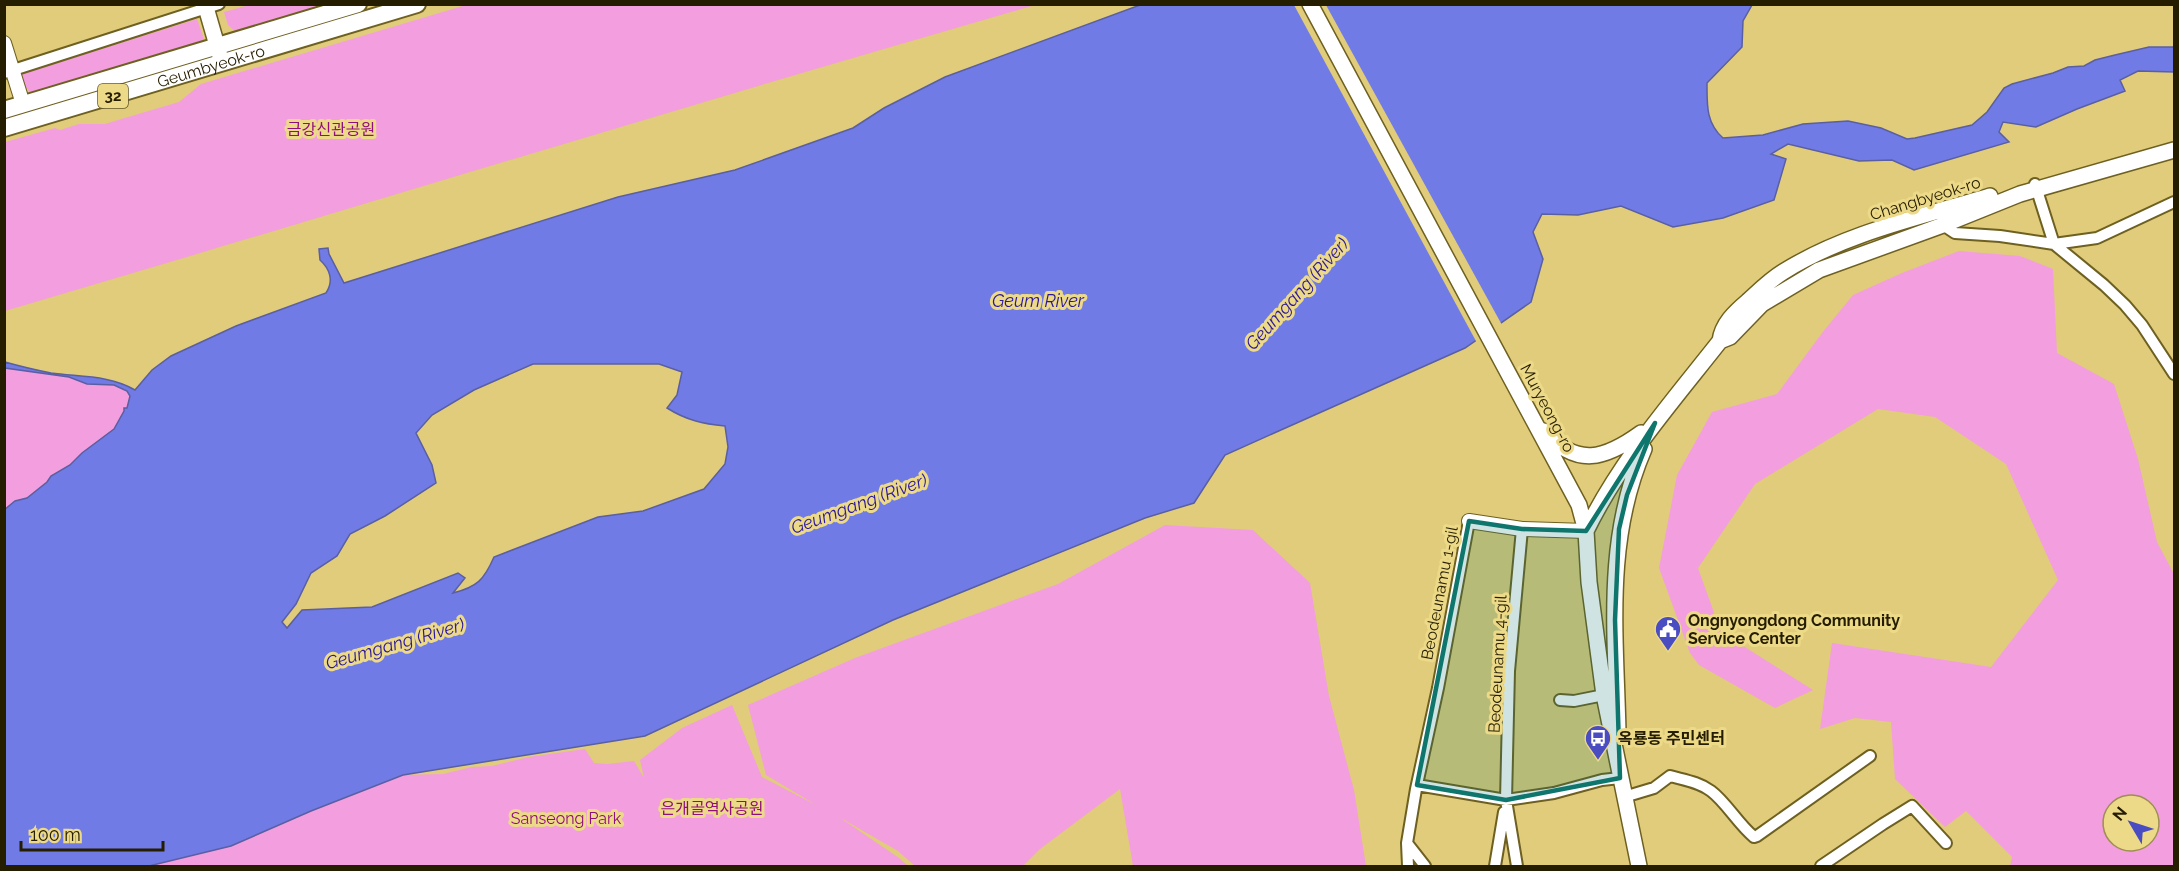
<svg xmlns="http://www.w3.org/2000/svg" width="2179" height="871" font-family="Raleway,'Noto Sans KR',sans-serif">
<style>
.green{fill:#f39ede;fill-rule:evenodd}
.water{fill:#707be6;stroke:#5a5fa1;stroke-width:1.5;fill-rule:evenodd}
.pier{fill:#e0cc7b}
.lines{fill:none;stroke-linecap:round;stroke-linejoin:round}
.minor-casing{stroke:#6e6021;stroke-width:14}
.tertiary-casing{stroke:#6e6021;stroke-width:16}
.secondary-casing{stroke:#6e6021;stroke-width:18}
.primary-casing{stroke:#6e6021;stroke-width:20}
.minor{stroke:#fff;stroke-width:10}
.tertiary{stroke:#fff;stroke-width:14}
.secondary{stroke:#fff;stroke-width:15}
.primary{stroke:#fff;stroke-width:16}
.marked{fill:#0f766e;fill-opacity:0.2;stroke:#0f766e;stroke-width:4.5;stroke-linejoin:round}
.labels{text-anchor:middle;stroke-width:6;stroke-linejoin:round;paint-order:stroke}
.shield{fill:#edda88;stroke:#615629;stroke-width:1.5}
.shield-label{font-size:15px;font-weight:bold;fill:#251d00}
.street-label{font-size:16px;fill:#251d00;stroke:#edda88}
.park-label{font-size:16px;fill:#910f7c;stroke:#edda88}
.poi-label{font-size:16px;font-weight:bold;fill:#251d00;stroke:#edda88;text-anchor:start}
.water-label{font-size:18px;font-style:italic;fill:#2b1798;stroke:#edda88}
</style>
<rect width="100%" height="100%" fill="#e0cc7b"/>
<!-- green -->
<path class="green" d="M249,5h83l-95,28 -9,-8 -4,-13z
M466,5v-1l569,1c-345,99 -687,205 -1030,306v-169l50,-14 5,2 19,-6h26l13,-4 61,-18 22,-18z
M197,19l8,23 -173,54 -14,-21z
M1959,251l61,5 33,13 4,84 57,31 24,75 19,83 17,32v292h-164l2,-9 -46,-46 -21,16 -50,-48 -4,-57 -36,-4 -35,11 12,-86 159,24 67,-87 -52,-116 -71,-47 -57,-8 -123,75 -57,84 23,64 92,58 -38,18 -76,-43 -9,-12 -31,-85 18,-93 35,-63 65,-18 45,-61 31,-38 49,-22zM2113,805h36v36h-36z
M4,368l65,9 18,7 27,1 13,6 3,5 -3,12 -13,21 -32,24 -12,12 -19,11 -9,11 -15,11 -12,3 -10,9z
M1165,525l88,5 57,53 19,113 25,94 12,76h-233l-13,-77 -80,60 -17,17h-108l-17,-15 -59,-34 60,41 9,8h-759l82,-20 80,-35 92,-36 40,-1 29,-7 20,-1 37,-9 56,-8 9,14 13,1 27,-3 10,17 -4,-18 42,-32 50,-23 30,72 54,28 -50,-30 -18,-70 107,-47 203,-74z"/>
<!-- water -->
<path class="water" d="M1140,5h612l-9,16 -1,26 -35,36c0,22 -1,40 16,55l40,-3 40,-11 45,-3 33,7 26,11 8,-1 57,-13 15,-13 17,-24 8,-4 41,-11 15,-6 16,-1 11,-6 20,-5 34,-8h25v25l-36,-1 -18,9 5,11 -48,18 -41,18 -33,-5 -4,10 10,10 -95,28 -22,-10 -33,1 -71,-17 -17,10 15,5 -12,41 -51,18 -50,9 -52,-21 -43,9 -36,-1 -9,18 10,27 -12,43 -66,46 -240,107 -31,48 -49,15 -252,102 -248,116 -242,39 -92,36 -80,35 -82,20h-144l-1,-356 11,-9 12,-3 20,-16 4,-6 19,-11 12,-12 32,-24 10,-18v-3h3l3,-12 -3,-5 -13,-6 -27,-1 -18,-7 -64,-9v-6c14,4 31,8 46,11 28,4 59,2 84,17l17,-20 19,-14 65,-30 90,-33c8,-12 4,-24 -6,-33l-1,-11 9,-1 1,6 15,29 274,-86 117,-27 118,-42 31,-20 61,-31zM533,364h126l23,8 -5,23 -10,13c19,12 36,16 58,18l3,21 -3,17 -21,25 -61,22 -45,6 -104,40c-10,23 -17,30 -41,36l12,-15 -7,-5 -86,34 -70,3 -15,18 -5,-6 14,-18 15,-31 26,-17 13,-22 35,-18 51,-33 -4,-18 -16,-32 16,-18 42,-25z"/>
<!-- pier -->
<path class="pier" d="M1294,5h32l176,320 -25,18z"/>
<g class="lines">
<!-- minor casing -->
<g class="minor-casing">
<path id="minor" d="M4,73l215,-69
M2035,184l19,60 50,41 21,20 17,20 32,49
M1943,225l12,8 45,3 54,8 43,-6 77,-36
M1560,700l14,1 30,-6
M1417,785l89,15 48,-7 48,-13 18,-2
M1624,797l30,-9 16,-12c14,4 29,6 41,15 15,11 27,33 43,46l3,-1 113,-80
M1407,843l1,23
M1425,866l-18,-23 9,-54 22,-101 31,-167
M1495,866l9,-54
M1517,866l-11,-66 3,-129 13,-142
M1821,866l62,-42 29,-18 34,37"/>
</g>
<!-- tertiary casing -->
<g class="tertiary-casing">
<path id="tertiary" d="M4,43l19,61
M1469,521l53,8 64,2"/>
</g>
<!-- secondary casing -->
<g class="secondary-casing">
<path id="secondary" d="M205,4l15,52
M1310,4l269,501 7,26 3,51 15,113 35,171
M1720,341c2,-17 15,-29 28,-40 11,-10 22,-21 35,-29 62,-39 138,-55 207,-76
M1544,431c33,37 61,28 97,2
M1586,531c34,-70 86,-129 134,-190l10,-4 32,-33 57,-34 124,-45 77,-31 154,-44
M1618,733c-2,-98 -14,-192 26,-284"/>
</g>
<!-- primary casing -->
<g class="primary-casing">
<g id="primary">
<path d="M4,110l354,-106"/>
<path id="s1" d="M4,128l413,-124"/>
</g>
</g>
<!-- minor -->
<use href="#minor" class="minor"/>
<!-- tertiary -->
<use href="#tertiary" class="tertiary"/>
<!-- secondary -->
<use href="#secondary" class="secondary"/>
<!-- primary -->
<use href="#primary" class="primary"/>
</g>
<!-- marked area -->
<path class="marked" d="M1655,423l-28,72 -8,34 -4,91 5,158 -114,22 -89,-15 52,-264 53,8 64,2z"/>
<!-- icons -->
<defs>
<g id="civic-pin" transform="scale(1.35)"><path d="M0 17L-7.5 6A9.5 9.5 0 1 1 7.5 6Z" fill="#4a4cc2" stroke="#edda88"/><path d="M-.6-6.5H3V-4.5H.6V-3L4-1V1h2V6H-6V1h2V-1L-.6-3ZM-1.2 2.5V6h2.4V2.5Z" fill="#fff"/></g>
<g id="bus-pin" transform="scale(1.35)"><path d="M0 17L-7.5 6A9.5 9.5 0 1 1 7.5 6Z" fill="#4a4cc2" stroke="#edda88"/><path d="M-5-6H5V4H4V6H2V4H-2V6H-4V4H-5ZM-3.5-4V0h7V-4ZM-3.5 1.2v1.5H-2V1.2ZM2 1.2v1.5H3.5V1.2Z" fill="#fff"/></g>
</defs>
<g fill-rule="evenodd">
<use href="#civic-pin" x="1668" y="629"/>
<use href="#bus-pin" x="1598" y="738"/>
</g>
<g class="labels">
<!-- shield labels -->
<rect class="shield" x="98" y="84" width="30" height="24" rx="4.5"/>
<g class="shield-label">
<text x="113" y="101">32</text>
</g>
<!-- street labels -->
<g class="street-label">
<text dy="6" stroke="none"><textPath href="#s1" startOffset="216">Geumbyeok-ro</textPath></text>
<text transform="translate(1925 198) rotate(-17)" y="6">Changbyeok-ro</text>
<text transform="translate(1548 408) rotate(62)" y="6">Muryeong-ro</text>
<text transform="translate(1439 593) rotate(-79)" y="6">Beodeunamu 1-gil</text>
<text transform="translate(1497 664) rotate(-87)" y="6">Beodeunamu 4-gil</text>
</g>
<!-- park labels -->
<g class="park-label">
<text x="331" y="135">금강신관공원</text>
<text x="712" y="814">은개골역사공원</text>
<text x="566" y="824">Sanseong Park</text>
</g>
<!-- poi labels -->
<g class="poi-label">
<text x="1688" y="626">Ongnyongdong Community<tspan x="1688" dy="18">Service Center</tspan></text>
<text x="1618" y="744">옥룡동 주민센터</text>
</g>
<!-- water labels -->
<g class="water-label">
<text transform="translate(1297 294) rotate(-48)" y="6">Geumgang (River)</text>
<text x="1038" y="307">Geum River</text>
<text transform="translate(859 504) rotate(-20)" y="6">Geumgang (River)</text>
<text transform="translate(395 644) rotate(-16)" y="6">Geumgang (River)</text>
</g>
</g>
<!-- border -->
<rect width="2179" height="871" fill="none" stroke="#251d00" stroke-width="12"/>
<!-- north arrow -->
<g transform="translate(2131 823) rotate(309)"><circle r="28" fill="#edda88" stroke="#9d8e52" stroke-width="1.5"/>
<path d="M0-4.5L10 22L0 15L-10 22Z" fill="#4a4cc2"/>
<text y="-9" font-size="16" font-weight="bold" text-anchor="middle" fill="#251d00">N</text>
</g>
<!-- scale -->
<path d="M21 841v9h142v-9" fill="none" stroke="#251d00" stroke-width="3"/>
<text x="30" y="841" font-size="18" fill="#251d00" stroke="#edda88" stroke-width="4.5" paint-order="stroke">100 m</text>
</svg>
